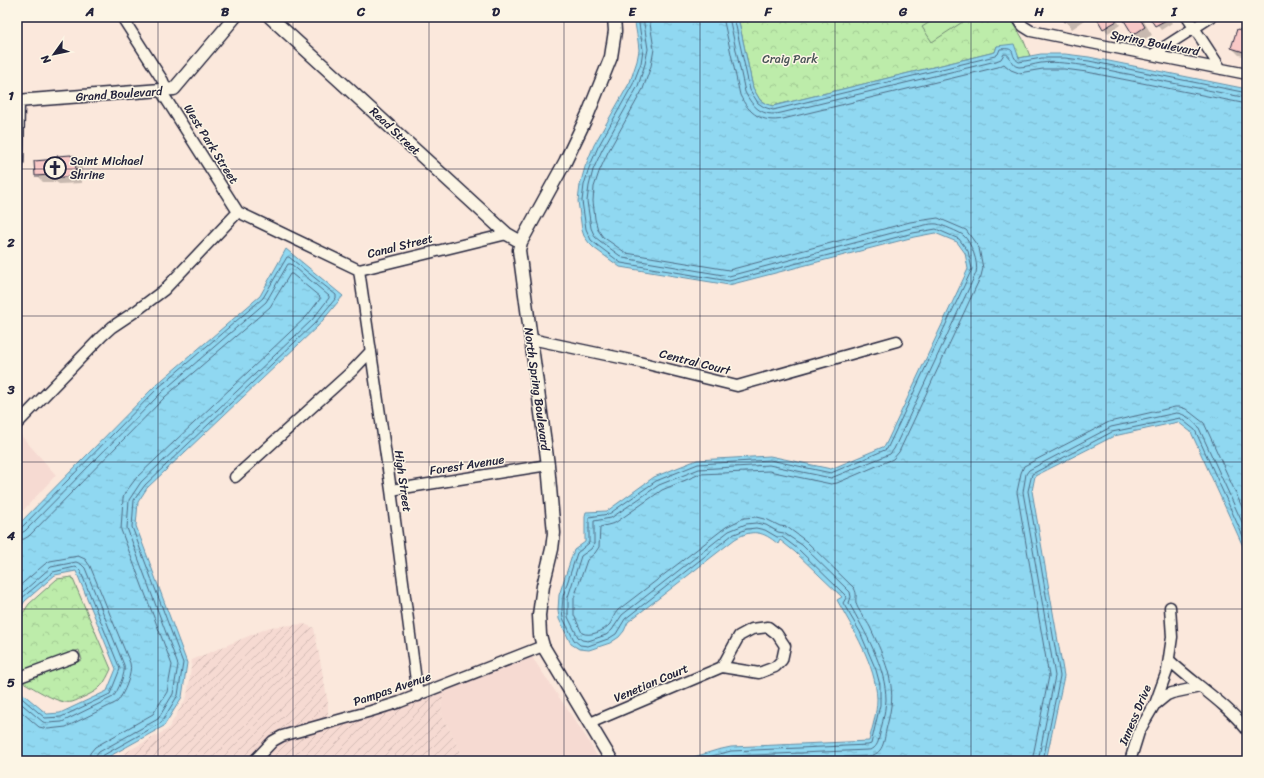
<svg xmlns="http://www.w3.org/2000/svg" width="1264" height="778" font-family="Sriracha,sans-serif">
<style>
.built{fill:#f6dad2}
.industrial{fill:url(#industrial-furrows)}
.park{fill:url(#park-crowns);stroke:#708772}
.pitch{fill:#bdecaa;stroke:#708772}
.water{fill:url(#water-ripples);stroke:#648fa8}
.shadow{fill:#0003}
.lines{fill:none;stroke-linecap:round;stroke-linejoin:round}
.shore{stroke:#4e6b84;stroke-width:1}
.building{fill:#f9c8c6;stroke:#22223b}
.minor-casing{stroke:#22223b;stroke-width:13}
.tertiary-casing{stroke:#22223b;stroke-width:15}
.minor{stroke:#fcf5e5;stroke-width:10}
.tertiary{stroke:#fcf5e5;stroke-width:12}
.grid{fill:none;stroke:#22223b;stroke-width:1;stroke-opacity:0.55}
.labels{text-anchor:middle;stroke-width:3;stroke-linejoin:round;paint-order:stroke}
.street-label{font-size:12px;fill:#22223b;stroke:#fcf5e5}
.park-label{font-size:12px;fill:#495457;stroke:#fcf5e5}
.poi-label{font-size:12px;fill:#22223b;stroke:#fcf5e5;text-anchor:start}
.neatline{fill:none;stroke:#22223b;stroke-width:1.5}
.grid-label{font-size:13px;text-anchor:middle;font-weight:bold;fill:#22223b}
</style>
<defs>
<pattern id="industrial-furrows" width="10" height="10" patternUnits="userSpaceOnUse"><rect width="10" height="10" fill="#f6dad2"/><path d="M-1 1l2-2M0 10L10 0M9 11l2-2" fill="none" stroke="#d3bbb5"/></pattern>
<pattern id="park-crowns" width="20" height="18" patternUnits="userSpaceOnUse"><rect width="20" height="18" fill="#bdecaa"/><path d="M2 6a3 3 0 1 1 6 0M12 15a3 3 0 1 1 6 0" fill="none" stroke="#a2ca93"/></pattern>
<pattern id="water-ripples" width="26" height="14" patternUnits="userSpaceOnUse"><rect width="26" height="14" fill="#90d8f1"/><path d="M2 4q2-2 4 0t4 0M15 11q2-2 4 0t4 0" fill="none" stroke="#7cb9d0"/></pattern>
</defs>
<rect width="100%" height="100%" fill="#fbe8dc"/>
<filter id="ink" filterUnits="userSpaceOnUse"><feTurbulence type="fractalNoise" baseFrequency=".025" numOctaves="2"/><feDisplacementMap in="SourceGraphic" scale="8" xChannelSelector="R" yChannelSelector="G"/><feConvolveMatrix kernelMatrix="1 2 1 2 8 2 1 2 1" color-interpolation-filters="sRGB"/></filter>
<g filter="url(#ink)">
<!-- built -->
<path class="built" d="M17,431l39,44 -39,42z
M532,657l54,80 14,24h-135l-24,-48 1,-12 5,-11z"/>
<!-- industrial -->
<path class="industrial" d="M304,624l10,4 14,75v14l-43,12 -1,-1 -9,4v2l-17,14 -12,13h-136l58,-32 19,-32 5,-37 78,-33z
M447,690l-5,11 -1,12 24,48h-204l16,-15 7,-5 88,-24 52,-17z"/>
<!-- park -->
<path class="park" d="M738,17h272l13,22 7,17 -11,2 -22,-12 -2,6 -222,54 -7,-2 -6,-4 -7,-12z
M72,577l39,92c-7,15 -10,20 -25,27 -5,2 -10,5 -14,6 -13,3 -38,-14 -49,-20l59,-22 -3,-10 -62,22 4,-56 8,-12 28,-25z"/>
<!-- pitch -->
<path class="pitch" d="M938,17h24l2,4 -32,21 -10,-15z"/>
<!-- water -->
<path class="water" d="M634,17h104l15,71 7,12 6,4 7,2 222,-54 2,-6 17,-2 5,14 22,-4h24l24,3 158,32v466l-56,-123 -13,-10 -64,14 -79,40 -3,15 32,185 -18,85h-365l36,-11 14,-3 138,-6c3,-13 8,-28 8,-42 -1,-34 -24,-70 -40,-99l5,-3 -47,-45 -15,-12 -2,4c-15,-13 -26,-15 -43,-5l-107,83 -4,9 -5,6 -9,6 -21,7 -10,-1 -8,-5 -12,-25 -1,-9 1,-15 15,-45 11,-8v-26l1,-4 21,-1 47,-34 43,-17 73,-4 61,13 54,-23 83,-177 -3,-16 -8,-11 -22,-9 -21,4 -185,48 -109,-18 -26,-19 -5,-5 -5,-7 -2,-6 -4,-29 2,-16 5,-18 9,-22 36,-63 7,-21 2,-11 -1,-9z
M286,249l57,47 -25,30 -171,162 -9,14 -2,24 51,137 -5,34 -18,29 -63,35h-84v-72l30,25 13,-1 47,-22 9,-22 -40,-98 -21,4 -30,26 -8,12v-87l139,-141 104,-89z"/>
<!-- shadow -->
<path class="shadow" d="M1062,17h22l1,3 -13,9z
M1097,17h18l5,8 -12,8 -4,-5z
M1123,17h18l11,18 -11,6 -7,-7z
M1151,17h17l4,6 -11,7z
M1247,33v24l-8,-2 -7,-7z
M72,157h3l7,7v19l-23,1 -3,-2h-13l-7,-7 22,-15z"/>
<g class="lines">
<!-- shore -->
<path class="shore" d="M638,17l5,33 -2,13 -8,21 -35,63 -9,21 -5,17 -2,16 4,28 5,11 6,5 24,18 108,18 184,-48 23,-4 23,10 9,12 4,18 -85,180 -56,24 -61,-13 -72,4 -42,17 -47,33 -20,3v26l-12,10 -14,43 -1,14 1,8 11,22 6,5 8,1 20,-7 8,-5 9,-15 107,-84 15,-6 9,-1 9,2 12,7h5l16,12 47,46 1,3 -3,5 17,29 16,38 4,15v20l-9,39 -3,1 -137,6 -38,10
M643,17l5,32 -3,15 -7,22 -36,64 -9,20 -4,16 -2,15 4,27 4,9 5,4 23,17 106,18 182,-48c8,-1 18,-5 26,-4 5,1 22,8 26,11 8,7 16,28 13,38l-82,176 -4,5 -59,24 -62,-13 -70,4 -40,16 -48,33 -17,3v23l-3,5 -10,7 -13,41v20l10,20 4,3 6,1 18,-6 6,-5 10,-15 107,-84 17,-7 10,-1 10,2 12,7 6,1 18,12 48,47 1,5 -2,6c16,29 37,64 37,97 -1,14 -5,29 -8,42 -2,5 -5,8 -10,8l-136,6 -21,5
M649,17l5,32 -3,17 -8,23 -35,63 -9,20 -5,15 -1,14 2,18 3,11 5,7 23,16 103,17 181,-48 28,-4 28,12 13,18 4,20 -2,8 -82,176 -6,7 -56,24 -6,1 -62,-13 -69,3 -38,16 -47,33 -15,4 -1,20 -4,6 -8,7 -13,38v17l8,18c8,4 22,-2 28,-9 3,-5 4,-10 8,-14l108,-83 18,-9 12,-1 12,3 12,6 7,1 19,14 48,47c4,7 1,9 2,15 1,6 11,18 14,24 11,24 25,52 21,79 -1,8 -3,16 -5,24 -2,12 -3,24 -17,26l-114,5
M723,17l17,78c9,19 22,28 43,24l215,-52 6,-3 7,6 8,3 24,-4h21l23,3 160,32
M729,17l16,75c8,16 18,25 36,21l215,-52 5,-2 3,-5c8,-1 5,12 15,13 7,0 15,-3 22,-4 15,-2 32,1 47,3l159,32
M734,17l16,73 8,13 6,4 9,3 222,-54 3,-2 2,-5c19,-2 8,6 19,13l23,-4h23l24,3 158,32
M17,529l5,-2 136,-139 105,-90 24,-41h2l47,38v3l-21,25 -170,162 -11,15 -2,27 51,136 -5,32 -17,28 -59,33 -2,2v3
M17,534l4,-1 4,-2 137,-139 104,-90 22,-38h3l38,32v2l-17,22 -171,162 -12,18 -2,28 51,137 -5,29 -15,25 -59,33 -3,4 -1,5
M17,540l7,-1 5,-3 137,-140 104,-89 20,-33h2l28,23v2l-13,17 -170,161 -12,16 -2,5 -2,32 51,135 -5,27 -14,22 -58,33 -5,6 -1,8
M17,588l28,-24 5,-3 28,-5 7,3 5,7 40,97c3,10 -6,31 -13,39l-51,25 -18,2 -9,-2 -22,-19
M17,597l34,-30 25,-5 5,2 4,4 39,97c2,8 -6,26 -11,32l-51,25 -14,1 -5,-1 -26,-22
M17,606l5,-8 31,-26 22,-5 3,1 2,2 40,99 -10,25 -49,23 -16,1 -28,-24
M1032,761l17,-85 -32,-184 4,-19 3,-7 85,-44 66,-15h5l6,2 18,14 43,95
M1038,761l17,-85 -32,-184 3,-18 3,-4 82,-43 65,-14c8,0 18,8 23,15l48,105
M1043,761l17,-85 -32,-185 4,-17 80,-42 68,-14 15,12 52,115"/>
</g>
<!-- building -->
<path class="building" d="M1061,17h11l-8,5z
M1096,17h18l3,4 -14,8z
M1122,17h17l6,10 -12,8z
M1149,17h18l1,2 -13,7z
M1237,29l10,3v21l-16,-5z
M71,155v1h4l1,20 -25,2v-3l-16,1 -1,-15 23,-2v-3z"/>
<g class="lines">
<!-- minor casing -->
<g class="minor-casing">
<path id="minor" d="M122,17l41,64 3,9
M1017,17l6,9 8,5 216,43
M1187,17l34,52
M1152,55l59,-38
M161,91l77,121
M238,212l121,58 148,-36
M359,270l32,220 27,206
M531,339l104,22 102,25 160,-45
M17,424l85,-88 10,-9 24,-16 28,-21 74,-78
M235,477l117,-106 19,-20
M391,490l157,-25
M1169,660c25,24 56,42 78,70
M17,678l57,-21
M1156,704l11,-9 5,-2 28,-6
M590,723l132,-56 37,6 16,-6 7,-7 3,-14 -8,-12 -9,-7 -16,2 -13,7 -17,31
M254,761l19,-20 9,-5 89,-25 29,-9 143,-56
M1130,761l9,-29 6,-11 10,-17 12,-33 5,-34 -2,-30"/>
</g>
<!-- tertiary casing -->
<g class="tertiary-casing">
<path id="tertiary" d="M270,17l237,217 14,8
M17,101l157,-12 61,-72
M17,163l1,-62
M612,761l-69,-115 -3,-11 -1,-20 4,-29 9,-37 2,-16 -6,-68 -29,-215 2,-8 44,-80 23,-48 23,-57 4,-26 -1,-14"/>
</g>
<!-- minor -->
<use href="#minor" class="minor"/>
<!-- tertiary -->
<use href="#tertiary" class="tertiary"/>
</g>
</g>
<!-- grid -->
<path class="grid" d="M158,17v744M293,17v744M429,17v744M564,17v744M700,17v744M835,17v744M971,17v744M1106,17v744M17,169h1230M17,316h1230M17,462h1230M17,609h1230"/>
<!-- icons -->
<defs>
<g id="church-ring" transform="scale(1.15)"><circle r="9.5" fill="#fcf5e5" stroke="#22223b" stroke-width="1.5"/><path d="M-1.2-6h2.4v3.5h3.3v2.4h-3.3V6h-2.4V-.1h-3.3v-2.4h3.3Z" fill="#22223b"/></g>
</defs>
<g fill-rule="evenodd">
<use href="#church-ring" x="55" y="168"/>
</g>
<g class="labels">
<!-- street labels -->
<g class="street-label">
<text transform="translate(1155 43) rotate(11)" y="4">Spring Boulevard</text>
<text transform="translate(119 94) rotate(-4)" y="4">Grand Boulevard</text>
<text transform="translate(395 131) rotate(43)" y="4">Read Street</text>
<text transform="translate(211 144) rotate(58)" y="4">West Park Street</text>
<text transform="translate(400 246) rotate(-14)" y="4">Canal Street</text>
<text transform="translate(695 362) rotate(14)" y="4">Central Court</text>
<text transform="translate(537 389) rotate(82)" y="4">North Spring Boulevard</text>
<text transform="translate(467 465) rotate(-9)" y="4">Forest Avenue</text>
<text transform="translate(403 481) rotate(82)" y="4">High Street</text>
<text transform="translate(651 683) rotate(-23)" y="4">Venetian Court</text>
<text transform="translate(392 689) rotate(-19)" y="4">Pampas Avenue</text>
<text transform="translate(1135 715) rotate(-67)" y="4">Inness Drive</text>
</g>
<!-- park labels -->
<g class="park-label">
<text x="790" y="63">Craig Park</text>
</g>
<!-- poi labels -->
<g class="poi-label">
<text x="70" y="165">Saint Michael<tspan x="70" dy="14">Shrine</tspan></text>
</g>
</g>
<!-- margin -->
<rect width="1264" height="778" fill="none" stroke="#fcf5e5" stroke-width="44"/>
<!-- north arrow -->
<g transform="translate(54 54) rotate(237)" stroke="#fcf5e5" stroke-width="3" paint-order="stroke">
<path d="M0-3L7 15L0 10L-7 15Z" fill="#22223b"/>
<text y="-6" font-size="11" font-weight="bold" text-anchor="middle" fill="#22223b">N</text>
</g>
<rect x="22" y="22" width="1220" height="734" class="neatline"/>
<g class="grid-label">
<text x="90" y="16">A</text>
<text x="225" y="16">B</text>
<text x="361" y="16">C</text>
<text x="496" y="16">D</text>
<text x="632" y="16">E</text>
<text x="768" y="16">F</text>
<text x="903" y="16">G</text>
<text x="1039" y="16">H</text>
<text x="1174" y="16">I</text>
<text x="11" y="100">1</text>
<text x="11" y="247">2</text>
<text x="11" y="394">3</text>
<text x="11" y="540">4</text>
<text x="11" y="687">5</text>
</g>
</svg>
